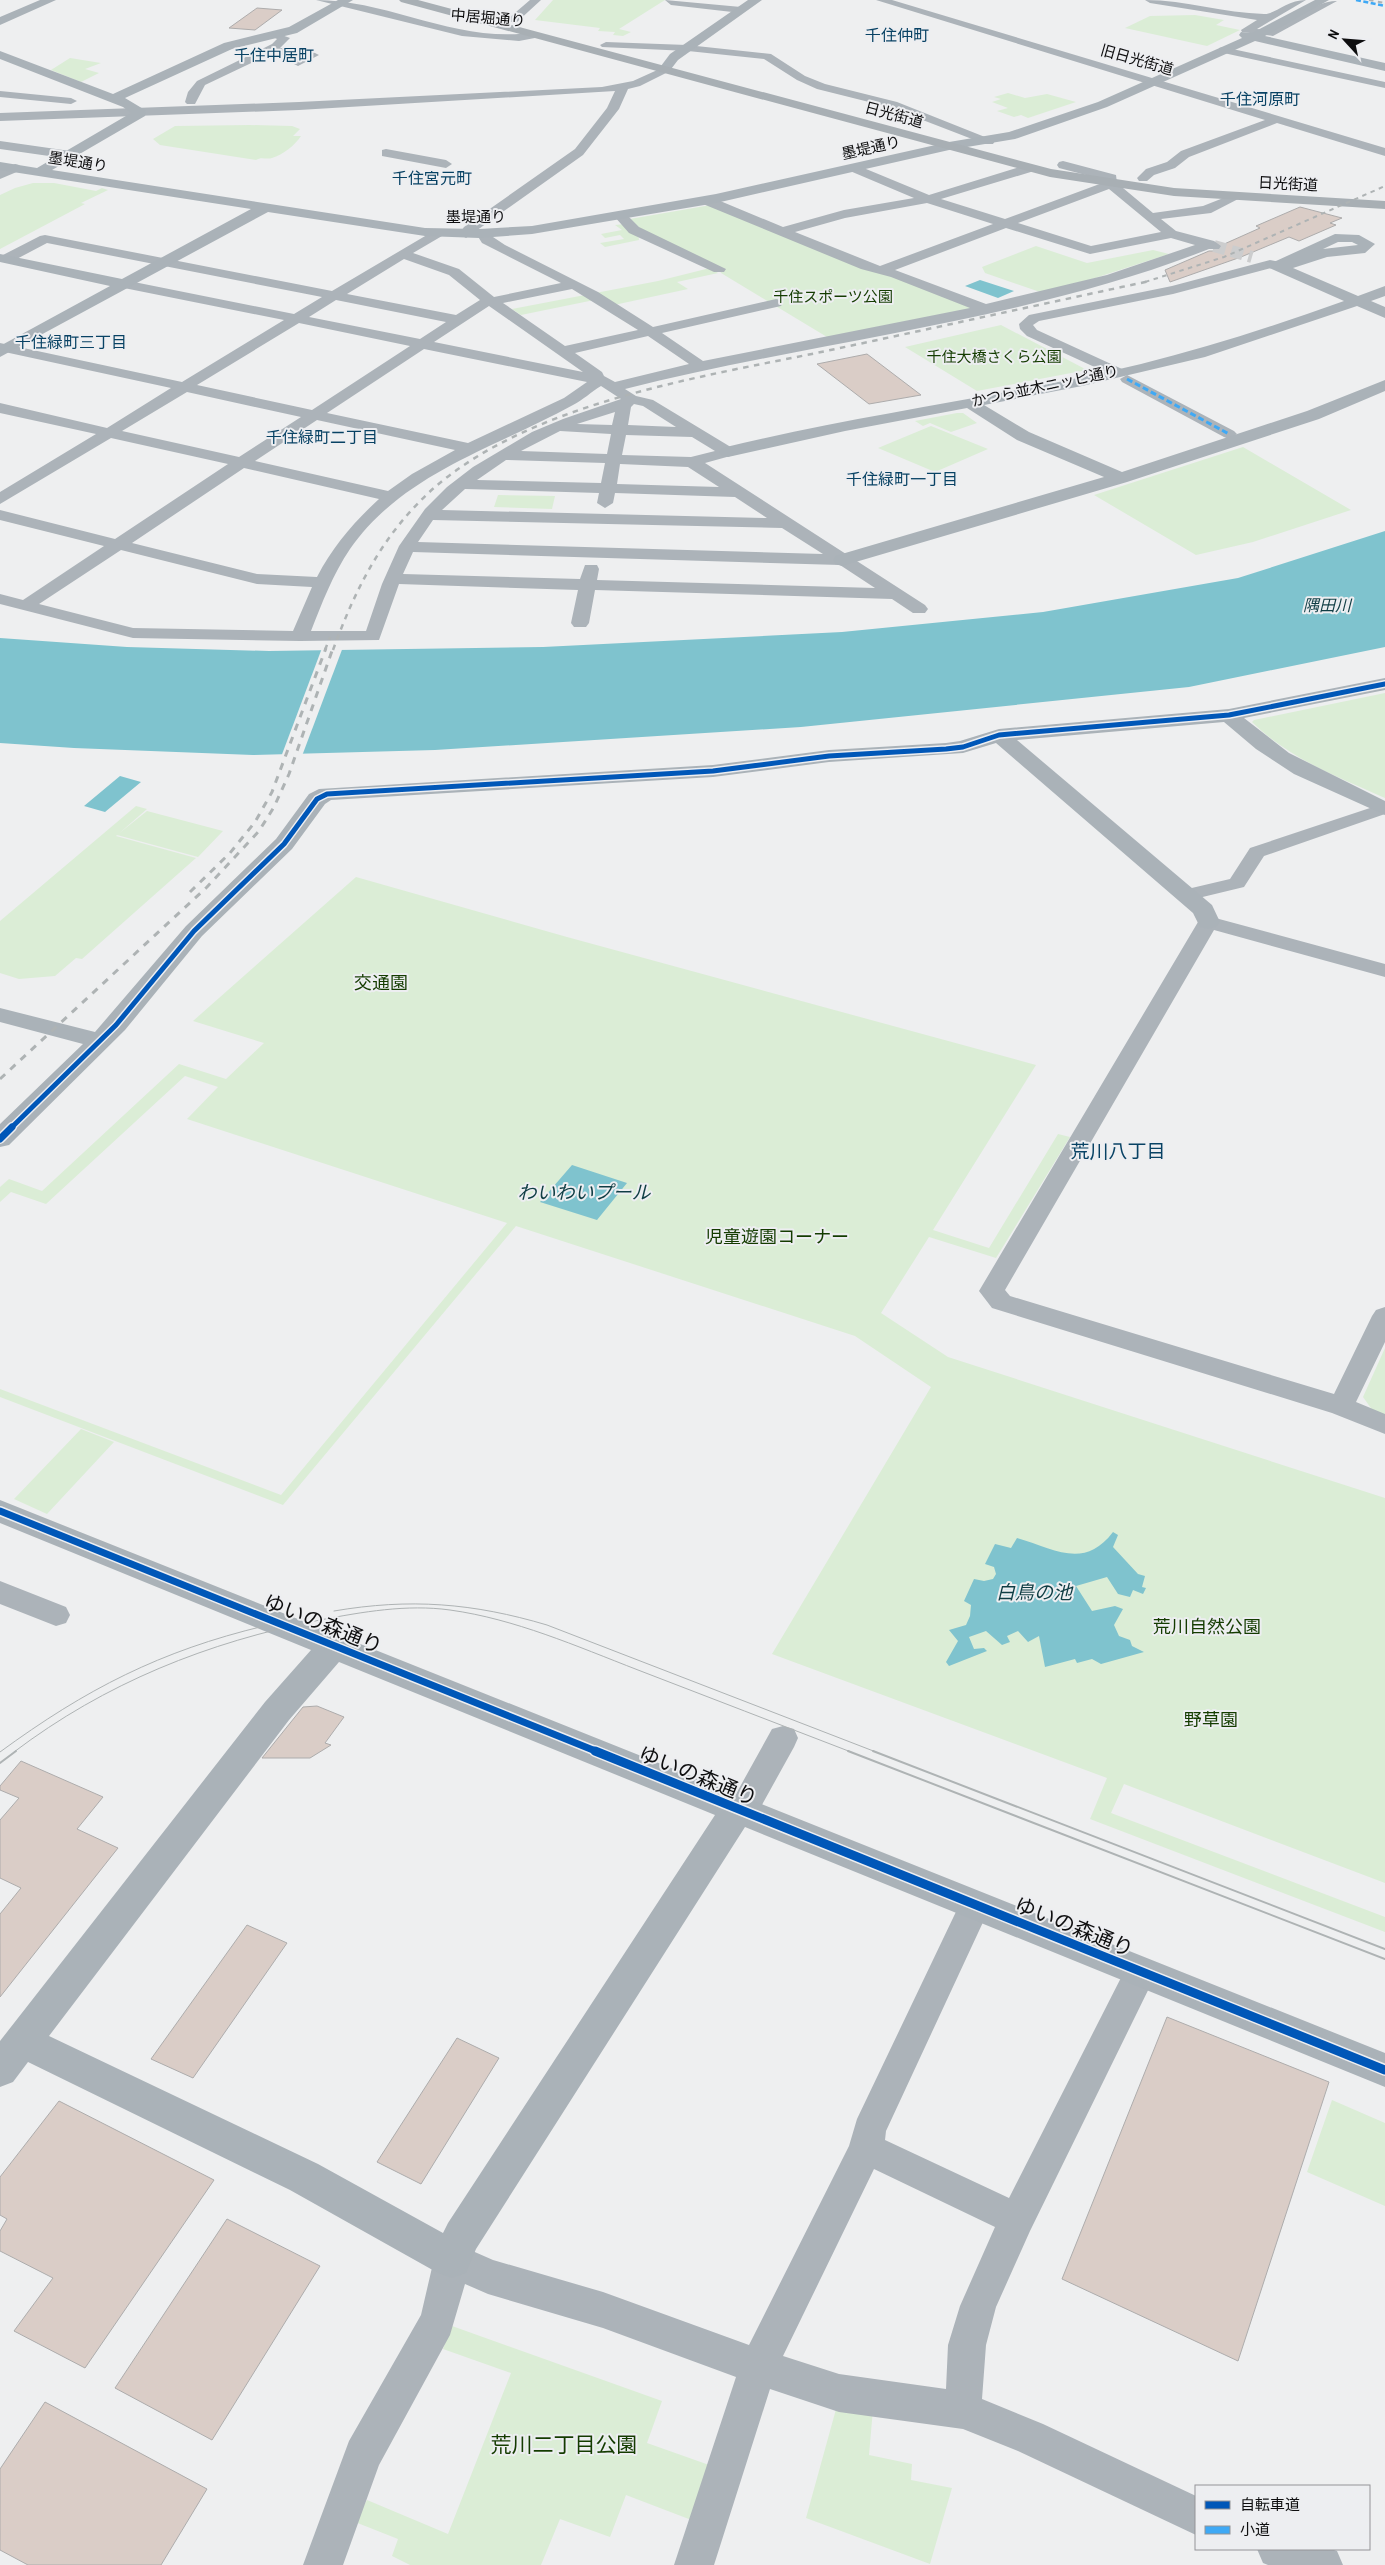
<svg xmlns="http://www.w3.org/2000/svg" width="1385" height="2565" font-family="'Archivo Narrow','Noto Sans JP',sans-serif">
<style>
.green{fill:#dbedd6}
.water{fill:#7fc3ce}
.pier{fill:#eeeff0}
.building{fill:#dacdc7;stroke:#adacac}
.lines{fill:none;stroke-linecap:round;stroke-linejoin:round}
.street-tunnel{stroke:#cccdce;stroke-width:12;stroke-dasharray:12 6;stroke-linecap:butt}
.street{fill:#acb3b9;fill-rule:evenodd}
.secondary{fill:#aab2b8;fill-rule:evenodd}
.highway{fill:#a8afb4;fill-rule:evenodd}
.tram-far1{stroke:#aeb3b4;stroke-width:1}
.tram{stroke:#aeb3b4;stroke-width:2}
.rail-far2{stroke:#aeb3b4;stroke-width:2;stroke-dasharray:4.5 4.5;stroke-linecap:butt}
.rail-far1{stroke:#aeb3b4;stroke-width:2.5;stroke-dasharray:5.5 5.5;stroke-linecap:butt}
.rail{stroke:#aeb3b4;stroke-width:3;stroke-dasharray:7 7;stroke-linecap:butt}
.quiet-far1{stroke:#3fa9f5;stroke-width:2.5;stroke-dasharray:5 2.5;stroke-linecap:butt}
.quiet{stroke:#3fa9f5;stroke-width:3;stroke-dasharray:6 3;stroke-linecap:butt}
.cycleway-far2-casing{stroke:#edeef1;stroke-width:8}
.cycleway-far1-casing{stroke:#edeef1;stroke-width:10}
.cycleway-casing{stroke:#edeef1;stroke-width:12}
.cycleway-far2{stroke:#0057b8;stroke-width:5}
.cycleway-far1{stroke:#0057b8;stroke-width:7}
.cycleway{stroke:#0057b8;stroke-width:9}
.labels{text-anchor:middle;stroke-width:4;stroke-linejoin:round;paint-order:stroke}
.far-street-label{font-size:15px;fill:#0e0e0f;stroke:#edeef1}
.far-park-label{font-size:15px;fill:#143c00;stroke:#edeef1}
.far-neighbourhood-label{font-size:16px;fill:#084264;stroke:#edeef1}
.far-water-label{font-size:16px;font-style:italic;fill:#0f3d44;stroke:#edeef1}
.park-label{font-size:18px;fill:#143c00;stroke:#edeef1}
.neighbourhood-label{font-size:19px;fill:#084264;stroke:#edeef1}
.water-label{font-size:19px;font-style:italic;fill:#0f3d44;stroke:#edeef1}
.near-street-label{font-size:21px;fill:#0e0e0f;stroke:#edeef1}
.near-park-label{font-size:21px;fill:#143c00;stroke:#edeef1}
</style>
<rect width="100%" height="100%" fill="#eeeff0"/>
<!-- green -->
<path class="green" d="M553,0h112l-46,29 12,3 -8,4 -10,-1 2,-3 -17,-1 2,-3 -65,-8z
M1195,15l29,5 -8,5 24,5 -33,16 -82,-18 25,-12z
M70,58l31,5 -16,6 14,4 -18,9 -30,-12z
M1008,93l17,5 22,-4 29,8 -48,16 -7,-3 -7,2 -17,-6 11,-3 -16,-6 9,-3 -7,-2z
M250,125l42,1 8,3 -7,7h8c-6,9 -18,19 -29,22 -6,2 -10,-2 -16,2l-96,-15 -7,-6 22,-13z
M33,183h21l42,8 6,-3 6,2 -27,13 4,1 -85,45v-54l15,-7z
M711,205l262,103 -146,29 -106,-64 -3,-7 -76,-36 -12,-11z
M625,224l13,10 1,6 -34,7 -5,-4 24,-4 -4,-4 -15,3 -4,-4 21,-4 -7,-5z
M1036,246l51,17 66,-13 16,4 -77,25 -52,13 -55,-19 -3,-6z
M710,268l8,5 -41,9 11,7 -74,16 -10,-7 -83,17 -9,-6 146,-28z
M1001,325l86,45 -110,21 -72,-44z
M957,413h6l14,10 -26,9 -21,-9 -7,3 -8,-5z
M931,426l57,23 -53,23 -57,-24z
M1243,447l108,63 -98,32 -57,13 -102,-60z
M498,495l57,1 -3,13 -58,-2z
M1385,693v105c-47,-21 -95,-39 -133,-76l2,-2z
M136,806l11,3 -31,27 80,22 -114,101 -6,-1 -21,18 -36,3 -19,-6v-52z
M147,811l76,20 -25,26 -81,-22z
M356,877l211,60 469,128 -103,165 56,18 69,-114 12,3 -69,113 -5,8 -67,-21 -48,76 67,44 437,141v385l-261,-99 -13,29 274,104v15l-295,-113 17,-41 -335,-124 159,-267 -76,-51 -339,-110 -233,279 -283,-108v-8l281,106 226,-272 -320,-104 31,-32 -33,-11 -139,128 -35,-12 -11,10v-15l9,-8 33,12 137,-127 47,15 38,-36 -71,-22z
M1385,1348v68l-12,-5 -10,-14z
M81,1429l33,13 -67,72 -33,-15z
M1332,2100l53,23v83l-78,-34z
M452,2326l210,75 -15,42 65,23 -18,55 -68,-26 -16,42 -50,-18 -19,46h-131l-18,-9 6,-17 -43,-17 12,-22 81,34 63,-161 -68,-24z
M838,2402l35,7 -4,46 43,9 -1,16 41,8 -22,76 -124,-46z"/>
<!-- water -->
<path class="water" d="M980,280l34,11 -16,7 -33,-12z
M1385,531v116l-196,40 -388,40 -366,23 -182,5 -179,-7 -74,-5v-105l127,9 142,4 274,-4 299,-15 201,-20 195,-34z
M120,776l21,6 -36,30 -21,-6z
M572,1165l55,18 -30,37 -57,-18z
M1113,1532l5,3 -5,12 25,27 7,2 -3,11 4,1 -3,6 -10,-4 -3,7 -12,-3 -11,-17 -31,9 16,25 23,-5 8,3 -9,16 5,11 11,4 2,6 12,6 -43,12 -9,-5 -15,4 -2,-4 -30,8 -6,-31 -11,6 -10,-11 -11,5 3,6 -8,3 -16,-14 -17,6 5,12 10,-1 3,3 -38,15 -3,-4 12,-21 -9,-11 17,-5 4,-9 1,-11 -7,-4 10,-22 10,2 9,-2 3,-5 -2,-7 -9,-3 10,-20 16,4 6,-10c38,11 67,32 96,-6z"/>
<!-- pier -->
<path class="pier" d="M343,647l-41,109 -21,1 41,-109z"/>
<!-- building -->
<path class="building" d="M257,8l25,2 -27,20 -26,-2z
M1300,207l42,11 -12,5 6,2 -37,16 -10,-4 -48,20 -71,25 -5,-12 44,-19h10l3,-6 38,-17 -4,-2z
M867,354l54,41 -52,9 -52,-40z
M317,1706l27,11 -19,26 6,2 -21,13h-48l41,-51z
M21,1761l82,36 -26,32 41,19 -118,149v-83l21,-26 -21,-10v-58l19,-22 -19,-8v-4z
M247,1925l40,18 -94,135 -42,-19z
M1167,2017l162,65 -91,279 -176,-82z
M457,2038l42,20 -78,126 -44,-22z
M59,2101l155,79 -129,188 -71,-37 39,-53 -53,-27v-20l7,-12 -7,-4v-38z
M227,2219l93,47 -108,174 -97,-52z
M45,2402l162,87 -46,76h-133l-28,-15v-81z"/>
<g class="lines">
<!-- street-tunnel -->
<path class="street-tunnel" d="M1214,246l38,11"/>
<!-- street -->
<path class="street" d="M316,0c74,0 144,45 220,32l5,3 -1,2 -21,4 -57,-5z
M530,0h11l-24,22h-8v-4z
M665,0l76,7 5,3 -5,3 -70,-8z
M876,0h16l493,148v8l-108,-33 -88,34 -14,11 -21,7 -7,6h-8l-2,-3 9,-9 21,-7 14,-11 84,-31z
M1145,0c41,0 79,13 119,14 10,1 23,-14 42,-14l-49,29c28,4 55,-29 80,-28l-64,35 -31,-4 -1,-2 16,-10 -107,-17z
M276,33l14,5 -10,10 33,4 6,3 -21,11 -6,-3 9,-6 -31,-3 -65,31 -10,19h-8l-2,-2 3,-10 9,-11 75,-37 5,-5 -6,-3z
M606,42l81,3 84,9 34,22 20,8 72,18 98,39 -2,3h-8l-96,-37 -72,-18 -20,-9 -33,-21 -76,-8 -86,-4 -2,-2z
M1223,47l162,35v6l-166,-36v-4z
M664,67l6,3 -2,2 -28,14 -12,3 -9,20 -36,46 -117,83 -7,-4 5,-7 111,-78 32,-41 8,-17 -316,19 -299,11v-8l299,-11 303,-15 31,-6z
M0,91l71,7 6,3 -6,3 -71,-7z
M0,141l70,10 6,4 -6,4 -70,-10z
M386,149l60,11 6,4 -6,4 -64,-12v-6z
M1063,161l53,14 1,8 36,30 50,-7 33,-13 6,4 -31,16 -50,6 15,12 38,10 7,5 -2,3h-10c-185,73 -391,91 -584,140l11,7 17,4 81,49 2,3 -2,3 -29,8 220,142 3,4 -3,4h-12l-21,-14 -297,-9 -6,33 -3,4h-12l-3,-4 7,-33 -179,-6 -20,56 -79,1 -167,-3 -133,-34v-10l23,6 81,-54 -104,-26v-10l115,29 113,-75 -117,-26 -111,66v-12l96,-58 -96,-21v-10l107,25 64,-40 -171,-37v-8l182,39 102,-62 -165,-33 -2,-3 2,-3 5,-1 170,34 28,-17 -275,-54 -36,19 -5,1 -6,-3 1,-4 39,-20 5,-1 287,56 105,-62 5,1 2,3 -2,3 -29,17 46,16 35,28 67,-14 -79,-40 -5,-8 7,-4 21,14 93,47 55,35 123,-28 5,1 2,3 -2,3 -119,27 41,28 267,-53 -79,-31 -30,-8 -158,-65 -1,-3 1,-3h10l70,29 61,-17 70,-12 -64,-27 -2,-3 2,-3 4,-1 75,31 97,-30h8l2,3 -2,3 -93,28 64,20 100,-37v-2l-46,-12 -2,-3 2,-3zM1109,189l52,43 -70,14 -73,-23zM927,203l66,21 -113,42 -85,-34 50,-14zM1006,228l84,26 81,-16 24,7 -88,30 -121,29 -91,-34zM404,259l45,16 31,25 -24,15 -109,-21zM572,289l66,41 -73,16 -62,-43zM336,300l110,22 -26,17 -111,-22zM489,306l94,66 -149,-30zM299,323l111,23 -98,64 -115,-25zM648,336l41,28 -74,18 -11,-6 -2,-4 -27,-19zM424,349l163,33 -23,16 -96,45 -141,-30zM601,386l20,13 -58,20 -31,13 -59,35 -26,20 -22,22 -26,37 -17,38 -16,47h-55c11,-28 22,-57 39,-82 53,-76 145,-101 223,-144 10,-5 18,-13 28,-19zM187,392l114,25 -62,40 -117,-26zM634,404l9,2 33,21 -48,-2 3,-18zM615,412l-3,13 -35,-1zM317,420l138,30 -43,24 -24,17 -133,-30zM560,431l51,3 -4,20 -86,-3zM626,435l66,2 23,14 -24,6 -69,-2zM506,460l99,3 -4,20 -124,-3zM620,464l68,3 31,20 -102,-3zM244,468l135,31c-25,23 -46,47 -62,78l-60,-3 -125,-31zM465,489l134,4 -2,10 8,5 8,-5 2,-10 120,4 32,21 -325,-8zM433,520l349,8 41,26 -405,-12zM121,550l136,34 55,3 -19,44 -160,-3 -94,-24zM413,552l427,13 35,23 -278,-8 2,-11 -2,-4h-12l-5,14 -177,-5z
M15,164l4,1 2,3 -2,3 -19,8v-9z
M620,212l5,1 14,14 87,42 -2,3h-10l-85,-39 -15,-17z
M1270,260l5,1 2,3 -2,3 -102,27 -134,27 -6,4 4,5 85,39 2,3 -2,3h-10l-85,-39 -7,-7 -1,-5 10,-9 143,-29z
M1127,375l107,56 3,3 -8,5 -5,-2 -102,-55 -2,-3z
M1385,803v11l-121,42 -20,31 -58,14 -7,-2 -3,-4 3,-4 51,-12 20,-31z
M1208,916l177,48v13l-171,-47 -209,360 5,6 324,98 38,-78 4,-6 9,-3v35l-29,60 29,12v20l-53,-21 -340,-105 -13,-17 219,-369 3,-4z
M0,1581l66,26 4,8 -4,8 -10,3 -56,-22z
M783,1726l11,3 4,9 -4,9 -41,74 -11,4 -11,-4 -4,-9 4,-9 41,-74z
M975,1891l11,4 5,10 -105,226 -1,9 124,58 120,-236 12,-4 12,4 4,10 -127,259 -34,76 -10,38 -4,54 61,25 153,72v39l-178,-84 -55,-22 -124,-17 -69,-23 -56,176h-40l62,-188 -133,-49 -115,-34 -23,-10 -15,51 -71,130 -36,100h-40l46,-124 72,-126 13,-56 5,-12 13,-5 41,18 110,32 146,53 100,-199 8,-27 107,-224zM874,2169l121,58 -35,79 -12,39 -2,44 -107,-15 -56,-18z
M1257,2549h74l6,2 6,14h-75l-5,-2z"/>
<!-- secondary -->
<path class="secondary" d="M40,0h16l-56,25v-8z
M338,0h15l-56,33 -65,16 -107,49 20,12 1,3 -1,3 -93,54 373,58 54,1 53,-3 184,-32 233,-52 60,-10 89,-30 144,-64 -3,-3 2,-3 11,1 63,-33h14l-64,36 120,27v8l-130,-30 -148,66 -92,32 -66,11 -233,53 -184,31 -53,4 -54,-2 -157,-24 -268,145v-11l110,-60 -110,-24v-8l122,25 129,-70 -251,-39v-8l37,6 94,-55 -8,-6 -123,-48v-8l113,43 111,-51 65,-16z
M748,0h14l-84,60 -10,13h-8l-2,-3 12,-16z
M1335,234l24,1 16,9 -10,9 -38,4 -34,11 65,28 27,-10v10l-14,5 14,6v11l-28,-12 -152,51 -123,29 -98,19 45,27 93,40 185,-61 78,-31v11l-66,28 -192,63 -285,84 -7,-2 -2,-4 2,-4 269,-79 -87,-37 -50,-32 -122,23 -117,26 -6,-1 -3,-4 3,-4c139,-34 280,-51 419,-84 69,-17 136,-39 203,-63l-77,-34 -2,-3 2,-3h9zM1338,242h14l6,3 -35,4z
M1385,678v12l-141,28 45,35 96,48v14l-91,-41 -38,-25 -32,-27 -207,18 195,165 8,17 -4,5 -8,2 -8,-2 -7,-14 -197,-170 -33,10 -134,9 -116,15 -382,23 -6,4 -33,45 -90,87 -77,94 -116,115 -9,2v-23l83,-80 -83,-22v-14l95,24 91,-106 90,-87 33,-45 10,-5 394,-24 116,-15 117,-7 14,-2 39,-12 230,-20z
M0,1500l1385,553v34l-640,-260 -269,422 -10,24 -14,5 -14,-5 -148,-83 -262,-128 -15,20 -13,5v-46l265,-339 46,-52 -311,-127zM339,1662l376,153 -267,408 -5,10 -125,-69 -269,-128 240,-316z"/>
<!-- highway -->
<path class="highway" d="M399,0h19l633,169 123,19 211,13v8l-211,-13 -124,-19 -649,-175z"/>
<!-- tram-far1 -->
<path class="tram-far1" d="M334,1611c76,-13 139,-8 213,14l329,127
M0,1752c86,-63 160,-101 264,-126
M14,1752c91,-69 194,-110 306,-132 42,-8 87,-16 130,-10 65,9 126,36 188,60 71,27 142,55 213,82"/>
<!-- tram -->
<path class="tram" d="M848,1751l537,208
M873,1751l512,198
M0,1763l16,-12"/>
<!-- rail-far2 -->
<path class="rail-far2" d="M1369,0l16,3
M1145,282l79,-25 161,-71"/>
<!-- rail-far1 -->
<path class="rail-far1" d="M325,650l5,-13
M333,650c23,-63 51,-118 102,-163 99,-85 266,-110 391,-136 108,-23 216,-47 324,-70"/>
<!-- rail -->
<path class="rail" d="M190,892l40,-39 25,-31 17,-30 54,-144
M0,1079l207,-192 52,-56 15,-24 15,-33 44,-126"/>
<!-- quiet-far1 -->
<path class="quiet-far1" d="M1356,0l29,6"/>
<!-- quiet -->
<path class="quiet" d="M1127,379l102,55"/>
<!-- cycleway-far2 casing -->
<g class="cycleway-far2-casing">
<path id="cycleway-far2" d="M11,1128l105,-103 78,-94 90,-87 33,-45 10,-5 386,-23 116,-15 117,-7 17,-2 36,-12 230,-20 156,-31"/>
</g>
<!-- cycleway-far1 casing -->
<g class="cycleway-far1-casing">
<path id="cycleway-far1" d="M0,1139l12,-12
M0,1511l598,241"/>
</g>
<!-- cycleway casing -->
<g class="cycleway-casing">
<path id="cycleway" d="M595,1751l790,319"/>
</g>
<!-- cycleway-far2 -->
<use href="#cycleway-far2" class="cycleway-far2"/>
<!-- cycleway-far1 -->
<use href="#cycleway-far1" class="cycleway-far1"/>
<!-- cycleway -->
<use href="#cycleway" class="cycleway"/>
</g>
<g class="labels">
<!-- far-street labels -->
<g class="far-street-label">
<text transform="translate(488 18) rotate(5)" y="5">中居堀通り</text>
<text transform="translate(1137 60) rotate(16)" y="5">旧日光街道</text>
<text transform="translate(894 115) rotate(15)" y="5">日光街道</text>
<text transform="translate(871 148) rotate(-13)" y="5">墨堤通り</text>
<text transform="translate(78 162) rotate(9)" y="5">墨堤通り</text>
<text transform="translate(1288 184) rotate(3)" y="5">日光街道</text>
<text x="476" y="222">墨堤通り</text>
<text transform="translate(1045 386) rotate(-12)" y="5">かつら並木ニッピ通り</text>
</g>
<!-- far-park labels -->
<g class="far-park-label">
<text x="833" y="302">千住スポーツ公園</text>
<text x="994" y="362">千住大橋さくら公園</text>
</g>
<!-- far-neighbourhood labels -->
<g class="far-neighbourhood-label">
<text x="897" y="41">千住仲町</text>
<text x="274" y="61">千住中居町</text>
<text x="1260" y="105">千住河原町</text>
<text x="432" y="184">千住宮元町</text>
<text x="71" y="348">千住緑町三丁目</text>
<text x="322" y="443">千住緑町二丁目</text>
<text x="902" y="485">千住緑町一丁目</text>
</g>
<!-- far-water labels -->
<g class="far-water-label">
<text x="1327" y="611">隅田川</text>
</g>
<!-- park labels -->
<g class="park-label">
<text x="381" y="989">交通園</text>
<text x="777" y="1243">児童遊園コーナー</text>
<text x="1207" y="1633">荒川自然公園</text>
<text x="1211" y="1726">野草園</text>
</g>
<!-- neighbourhood labels -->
<g class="neighbourhood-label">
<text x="1118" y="1158">荒川八丁目</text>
</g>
<!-- water labels -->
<g class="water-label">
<text x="584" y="1199">わいわいプール</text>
<text x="1034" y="1599">白鳥の池</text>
</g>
<!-- near-street labels -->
<g class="near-street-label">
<text transform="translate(323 1624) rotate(22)" y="7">ゆいの森通り</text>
<text transform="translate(698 1776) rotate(22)" y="7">ゆいの森通り</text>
<text transform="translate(1074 1927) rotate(22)" y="7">ゆいの森通り</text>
</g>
<!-- near-park labels -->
<g class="near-park-label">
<text x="564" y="2452">荒川二丁目公園</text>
</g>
</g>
<!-- legend -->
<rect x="1195" y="2485" width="175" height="65" fill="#edeef1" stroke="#949497"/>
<rect x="1205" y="2501" width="25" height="8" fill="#0057b8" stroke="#949497"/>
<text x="1240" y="2510" font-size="15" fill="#0e0e0f">自転車道</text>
<rect x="1205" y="2526" width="25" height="8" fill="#3fa9f5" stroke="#949497"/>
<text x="1240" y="2535" font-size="15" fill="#0e0e0f">小道</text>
<!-- north arrow -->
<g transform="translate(1345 40) rotate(296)" stroke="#edeef1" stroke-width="4" paint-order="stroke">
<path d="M0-4L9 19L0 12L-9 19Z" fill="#0e0e0f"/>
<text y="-8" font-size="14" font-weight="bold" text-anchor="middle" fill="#0e0e0f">N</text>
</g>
</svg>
